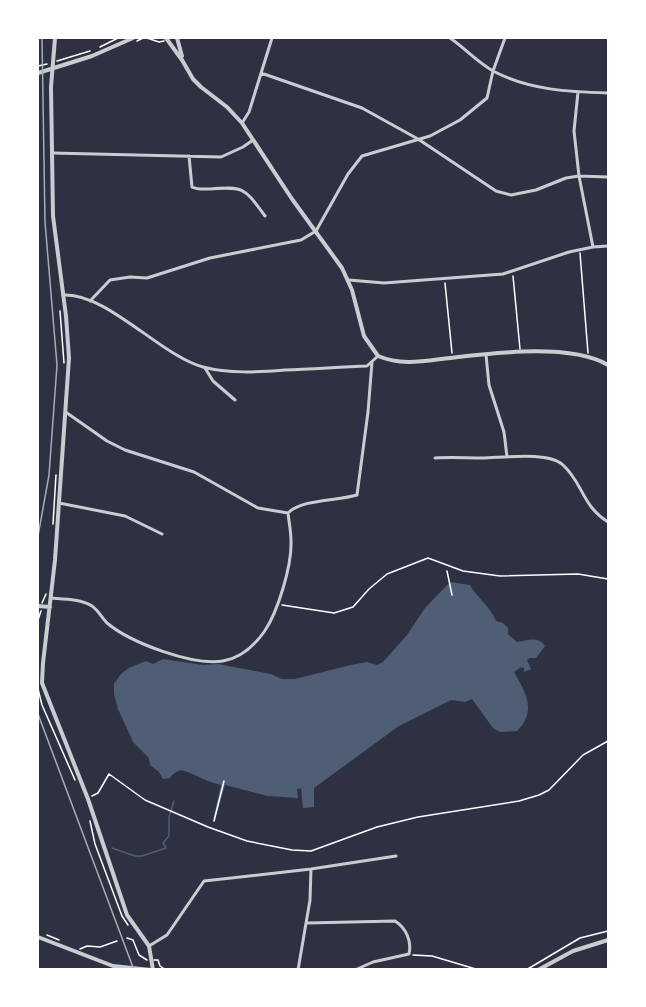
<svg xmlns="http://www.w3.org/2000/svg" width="646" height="1007" font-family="Lora,serif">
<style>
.water{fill:#4f5d75}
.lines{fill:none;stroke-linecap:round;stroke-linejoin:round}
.stream{stroke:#4f5d75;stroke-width:1.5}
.path{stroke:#fff;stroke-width:1.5}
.minor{stroke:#caccd0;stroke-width:3}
.tertiary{stroke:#caccd0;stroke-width:4}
.rail{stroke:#abadb3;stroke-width:1.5}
</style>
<rect width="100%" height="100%" fill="#2d3142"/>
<!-- water -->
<path class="water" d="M450,582l20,3c8,14 20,21 26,36l7,2 5,5v6l9,8c11,-2 21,-6 28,4l-9,12h-6l-3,2 4,9 -7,3v-4l-3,-1 -7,5c12,21 23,39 3,59l-17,1 -7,-4 -21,-29 -7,3 -14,-2 -52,26 -85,62v19l-11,1 -2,-20 -4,1 1,9 -31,-2 -42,-11 -10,35 -2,-1 8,-34c-8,-2 -17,-5 -24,-9 -12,-5 -18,-10 -27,2l-7,1 -4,-7 -9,-7 -1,-7 -16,-16 -15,-33 -4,-15v-10l7,-10 8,-6 17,-7 7,3 10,-5 40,6 15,-1 53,10 11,5h13l56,-14 16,-3 10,3 6,-3 24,-27 18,-27z"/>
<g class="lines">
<!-- stream -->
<path class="stream" d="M112,848l23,8h7l24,-8 -3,-5 6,-7v-19l5,-16"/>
<!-- path -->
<path class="path" d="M147,38l12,4 5,-1
M137,41l6,-3
M100,47l18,-9
M57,61l33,-10
M38,66l9,-2
M580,253l8,100
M513,276l7,73
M445,283l7,70
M60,311l4,52
M53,524l3,-49
M447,571l5,24
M42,603l4,-9
M282,605l52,8 19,-6 16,-18 18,-15 41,-16 35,13 37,5 78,-2 30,5
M38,620l3,-9
M38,689l4,16 33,75
M92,796l6,-3 11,-19 36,26 63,27 39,14 45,9 19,1 66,-24 41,-10 101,-16 20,-6 10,-5 34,-35 25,-14
M90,821l5,23 27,72 6,9
M214,821l10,-40
M47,935l12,5
M127,938l6,2 6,15 8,5
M80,949l7,-3 13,1 17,-6
M413,955l19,1 47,14
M154,960h4l2,6 6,4
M526,970l54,-32 28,-7"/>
<!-- minor -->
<path class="minor" d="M450,38c15,10 28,25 45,34 35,18 74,20 113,21
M261,73l101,35 56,31 78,52 15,4 25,-5 30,-12 13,-2 29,1
M578,92l-4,39 5,45 14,71
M242,123l7,-11 23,-74
M52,153l169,4 22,-10 10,-7
M189,156l3,31c6,3 11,2 18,2 35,-3 35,0 55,27
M349,280l35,3 119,-9 66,-22 24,-5 15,-1
M63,295c43,-3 98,61 140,72 26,7 56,5 82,3 28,-1 55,-3 82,-4l11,-10
M90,301l20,-21 20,-3 17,1 63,-20 91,-18 15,-9 32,-57 14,-18 68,-20 30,-16 27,-22 6,-27 12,-33
M486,355l3,30 15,47 3,25
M205,368l8,13 22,19
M67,413l40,28 18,9 69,22 64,36 30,5
M435,458c16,-1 31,0 47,0 19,0 66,-7 81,7 20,18 19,41 45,57
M59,503l66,13 37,18
M288,513c13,-14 50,-12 69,-18l11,-83 4,-50
M51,598c13,1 30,1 41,8 6,4 10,12 15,17 24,20 86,43 116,38 17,-3 31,-15 41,-29 14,-20 28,-67 27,-91 0,-9 -2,-19 -3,-28
M307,923l88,-2c11,7 17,20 14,33l-36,8 -18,8
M149,946l18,-11 37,-54 107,-12 85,-13
M298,970l12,-70 1,-31"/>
<!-- tertiary -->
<path class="tertiary" d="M55,38l-4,49 2,129 13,100 3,42 -14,202 -12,103 -1,20 46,116 39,116 22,31 4,24
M166,38l16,22 11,19 8,8 26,20 15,16 50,76 50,69 10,22 12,46 14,20c24,10 46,5 72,2 44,-5 120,-15 158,7
M177,38l5,18
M38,73l54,-17 41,-18
M38,606l12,1
M38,937l75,29 38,4
M538,970l35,-19 35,-11"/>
<!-- rail -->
<path class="rail" d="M38,536l11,-61 8,-110 -12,-143 -3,-184
M38,714l96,256"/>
</g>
<!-- border -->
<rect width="646" height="1007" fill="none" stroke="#ffffff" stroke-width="78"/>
</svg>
